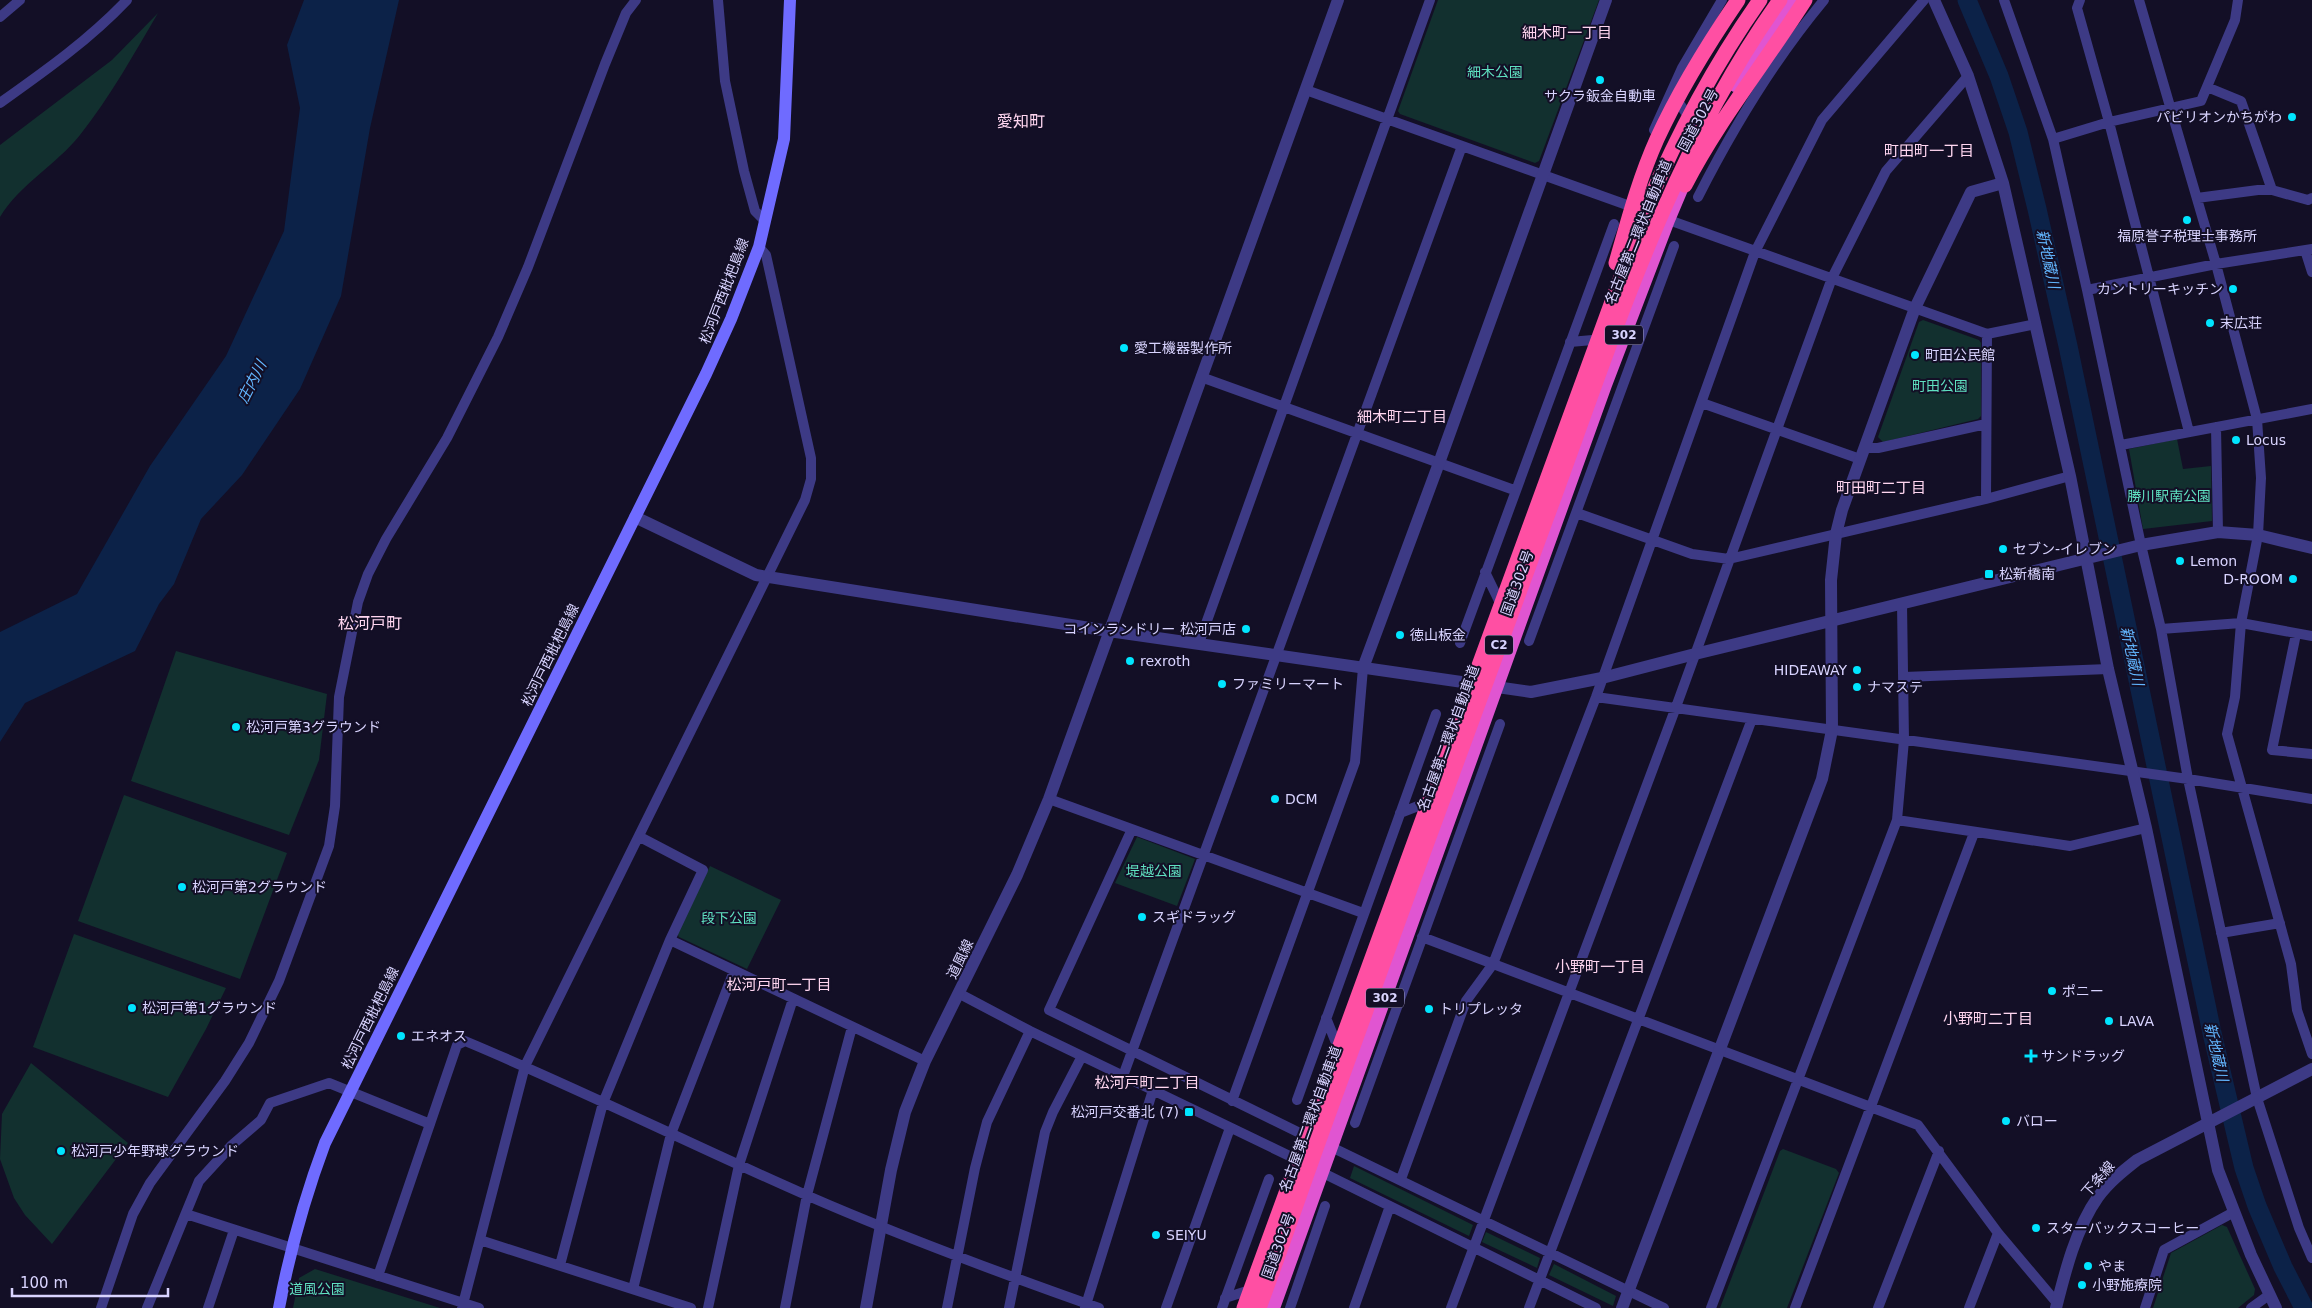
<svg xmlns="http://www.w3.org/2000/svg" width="2312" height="1308" font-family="'DejaVu Sans','Noto Sans JP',sans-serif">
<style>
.green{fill:#12302f}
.water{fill:#0c2248}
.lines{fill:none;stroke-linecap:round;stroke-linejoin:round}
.river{stroke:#0c2248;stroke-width:19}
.minor{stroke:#3d3a85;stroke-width:10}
.tertiary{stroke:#3d3a85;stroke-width:12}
.secondary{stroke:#6f6bff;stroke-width:12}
.trunk{stroke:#e055d1;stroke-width:14}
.motorway-bridge{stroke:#ff4fa3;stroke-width:15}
.poi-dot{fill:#00e5ff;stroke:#130f26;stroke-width:2}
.labels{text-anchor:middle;stroke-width:4;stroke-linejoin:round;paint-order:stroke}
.shield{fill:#130f26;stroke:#9e99be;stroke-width:1}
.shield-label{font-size:12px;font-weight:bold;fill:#d9d4ff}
.park-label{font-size:14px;fill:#5fe0c0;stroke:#130f26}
.poi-label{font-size:14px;fill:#d9d4ff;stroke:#130f26;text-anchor:start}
.street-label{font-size:14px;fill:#d9d4ff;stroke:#130f26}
.neighbourhood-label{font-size:15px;fill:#ffd6f0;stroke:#130f26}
.water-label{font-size:15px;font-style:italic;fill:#62b6ff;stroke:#130f26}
.quarter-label{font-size:16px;fill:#ffd6f0;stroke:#130f26}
</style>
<rect width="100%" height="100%" fill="#130f26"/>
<!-- green -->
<path class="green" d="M1438,0h161l-60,161 -4,2 -135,-49 -2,-3z
M158,13c-24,41 -48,84 -78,122 -24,30 -60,49 -80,82v-72l112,-85z
M1923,320l56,20 2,3v73l-3,3 -95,23 -5,-5 41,-115z
M2177,439l6,30 28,-3 1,55 -69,8 -14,-80z
M176,651l151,43 -8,66 -30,75 -158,-54z
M124,795l163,58 -47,126 -162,-58z
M1137,837l58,22 -18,47 -62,-23z
M710,866l71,34 -34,69 -68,-32 -2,-4z
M74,934l152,54 -20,41 -38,68 -135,-50z
M31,1063l97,80 -76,101 -27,-29 -11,-17 -14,-39 2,-45z
M1783,1149l53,20 3,4 -52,135h-67l60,-157z
M1354,1166l119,59 -4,11 -119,-58z
M2222,1225l5,2 28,62 -1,6 -16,13h-85l18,-55z
M1486,1232l54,26 -3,10 -55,-26z
M1554,1264l62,32 -3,10 -64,-31z
M315,1269l125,39h-147l6,-30z"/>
<!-- water -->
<path class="water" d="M304,0h95l-29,128 -29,168 -41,93 -58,86 -41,44 -27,65 -15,20 -24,47 -110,52 -25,39v-110l77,-38 73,-128 76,-110 58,-125 16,-123 -13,-63z"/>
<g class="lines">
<!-- river -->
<path class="river" d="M1967,0l32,76 19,56 19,77 31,137 144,687 32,135 13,38 26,61 21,41"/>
<!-- minor -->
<path class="minor" d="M718,0l7,81 19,90 11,40 10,10
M2004,0l49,139 34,151 54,255 20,84 27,150 69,319 42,130 13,30
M2080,0l-3,8 32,114 80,310
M2139,0l77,264 41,155 4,59 -3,57 -17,88 -6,74 -8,37 64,230 6,46 15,44
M0,17l20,-17
M2207,87l34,14 31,89
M1306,90l681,244 49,-10
M1674,96l29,41
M0,103c45,-32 89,-63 127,-103
M1654,130l28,-62 40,-68
M2053,139l56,-17 92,-21 34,-81 3,-20
M1698,197c35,-69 76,-137 126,-197
M2197,198l61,-8h14l36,10 4,-2
M2305,250l7,22
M2087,290l129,-26 96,-15
M1570,342l34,-3
M1201,377l313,113
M1702,403l158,56
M2216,427l2,105
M2121,445l191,-36
M1864,448h14l108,-24
M1986,499l1,-165
M1577,513l115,41 37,5 257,-60 84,-23
M1485,572l17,35
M2161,629l80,-6 71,13
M2296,634l-24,116 40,4
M1529,641l145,-395
M1199,643l231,-643
M1460,643l154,-419
M1904,677l204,-8
M1596,697l592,82 124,20
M1049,799l314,114
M1400,813l31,-12
M1897,820l173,26 76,-18
M1132,829l-83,181 263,129
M2221,933l59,-10
M1422,937l496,188 80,108 59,70
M670,940l255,121
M960,994l70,37 272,131
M1326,1018l13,32
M1123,1076l339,-930
M1297,1100l139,-386
M1232,1101l123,-339 8,-94
M1355,1123l145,-399
M1325,1144l339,164
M1317,1170l279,138
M1401,1179l65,-178 27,-37 103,-267 159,-445 67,-132 102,-120
M186,1214l293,94
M480,1240l211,68
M560,1265l43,-162 67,-163 33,-70 -63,-33
M378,1276l79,-231 8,-4c115,48 227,104 341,154 96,42 194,78 293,113
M633,1289l38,-155 63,-163
M1225,1298l28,-9
M101,1308l32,-94 17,-31 75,-102 24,-38 30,-62 50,-135 6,-40 4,-109 19,-95 10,-28 18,-35 61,-101 51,-101 30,-70 77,-203 21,-51 10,-13
M147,1308l52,-127 33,-36 29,-25 9,-17 59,-20 101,41
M208,1308l26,-78
M462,1308l63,-242 280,-566 6,-21v-21l-45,-203 -7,-8
M708,1308l31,-143 54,-166
M785,1308l22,-113 45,-168
M947,1308l28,-140 12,-46 43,-91
M1009,1308l36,-176 8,-20 29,-56
M1085,1308l68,-218
M1166,1308l64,-180
M1222,1308l47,-129
M1290,1308l35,-102
M1354,1308l36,-102
M1451,1308l225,-601 156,-429 54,-107 82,-95
M1529,1308l223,-589
M1711,1308l186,-488 7,-80 -2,-136
M1795,1308l179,-475
M1878,1308l61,-157
M1969,1308l29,-75
M2145,1308l19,-58 70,-38
M2251,1308l18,-13"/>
<!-- tertiary -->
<path class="tertiary" d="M1934,0l34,76 35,107 67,293 38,193 38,159 72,342 33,85 25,53
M635,517l121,58 353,56 422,61 71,-14 93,-24 446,-109 77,-13 40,3 54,13
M1363,668l76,-205 167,-463
M866,1308l25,-138 14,-58 20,-51 92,-186 32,-76 289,-799
M1622,1308l200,-529 10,-49 -1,-150 5,-46 6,-24 73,-202 56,-116 32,-9
M2056,1308c9,-36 20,-80 42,-111 11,-15 25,-26 39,-37l175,-91"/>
<!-- secondary -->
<path class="secondary" d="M279,1308c11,-58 25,-109 46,-165l381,-769 25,-55 28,-72 25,-108 6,-139"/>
<!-- trunk -->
<path class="trunk" d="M1735,85l56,-85
M1273,1308l332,-923 63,-165 19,-45"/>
<!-- motorway-bridge -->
<path class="motorway-bridge" d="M1685,185c34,-66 80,-122 120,-185
M1616,263c12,-42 23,-84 41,-124 22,-48 51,-95 81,-139
M1244,1308l403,-1102c31,-73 68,-142 113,-206
M1259,1308c27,-73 52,-147 79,-220 68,-189 137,-378 207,-566 66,-178 123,-366 235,-522"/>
</g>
<!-- markers -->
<g class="poi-dot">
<circle cx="1600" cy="80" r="5"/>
<circle cx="2292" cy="117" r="5"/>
<circle cx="2187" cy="220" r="5"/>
<circle cx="2233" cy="289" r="5"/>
<circle cx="2210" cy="323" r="5"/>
<circle cx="1124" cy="348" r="5"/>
<circle cx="1915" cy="355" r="5"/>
<circle cx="2236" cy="440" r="5"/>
<circle cx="2003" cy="549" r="5"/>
<circle cx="2180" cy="561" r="5"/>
<rect x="1984" y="569" width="10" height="10" rx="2.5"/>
<circle cx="2293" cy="579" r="5"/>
<circle cx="1246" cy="629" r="5"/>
<circle cx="1400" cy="635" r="5"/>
<circle cx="1130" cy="661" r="5"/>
<circle cx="1857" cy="670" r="5"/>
<circle cx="1222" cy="684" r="5"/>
<circle cx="1857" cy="687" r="5"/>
<circle cx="236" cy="727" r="5"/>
<circle cx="1275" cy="799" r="5"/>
<circle cx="182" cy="887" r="5"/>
<circle cx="1142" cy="917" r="5"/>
<circle cx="2052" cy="991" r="5"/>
<circle cx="132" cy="1008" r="5"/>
<circle cx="1429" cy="1009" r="5"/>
<circle cx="2109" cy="1021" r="5"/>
<circle cx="401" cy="1036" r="5"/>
<path d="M2028.5 1048.5h5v5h5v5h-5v5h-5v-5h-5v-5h5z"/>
<rect x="1184" y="1107" width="10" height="10" rx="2.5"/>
<circle cx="2006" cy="1121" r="5"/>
<circle cx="61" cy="1151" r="5"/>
<circle cx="2036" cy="1228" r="5"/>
<circle cx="1156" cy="1235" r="5"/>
<circle cx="2088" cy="1266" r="5"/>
<circle cx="2082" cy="1285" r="5"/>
</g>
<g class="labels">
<!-- shield labels -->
<g class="shield">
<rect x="1605" y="325.5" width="38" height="19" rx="4"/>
<rect x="1485" y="635.5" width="28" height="19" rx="4"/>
<rect x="1366" y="988.5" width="38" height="19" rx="4"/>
</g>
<g class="shield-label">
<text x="1624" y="339">302</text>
<text x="1499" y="649">C2</text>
<text x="1385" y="1002">302</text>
</g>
<!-- park labels -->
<g class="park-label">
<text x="1495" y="77">細木公園</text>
<text x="1940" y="391">町田公園</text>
<text x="2169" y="501">勝川駅南公園</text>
<text x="1154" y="876">堤越公園</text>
<text x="729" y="923">段下公園</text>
<text x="317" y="1294">道風公園</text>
</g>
<!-- poi labels -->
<g class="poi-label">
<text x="1600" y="101" text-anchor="middle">サクラ鈑金自動車</text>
<text x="2282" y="122" text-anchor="end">パビリオンかちがわ</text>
<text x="2187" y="241" text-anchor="middle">福原誉子税理士事務所</text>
<text x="2223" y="294" text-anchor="end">カントリーキッチン</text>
<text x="2220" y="328">末広荘</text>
<text x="1134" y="353">愛工機器製作所</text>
<text x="1925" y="360">町田公民館</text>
<text x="2246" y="445">Locus</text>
<text x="2013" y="554">セブン-イレブン</text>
<text x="2190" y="566">Lemon</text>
<text x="1999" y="579">松新橋南</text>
<text x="2283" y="584" text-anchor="end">D-ROOM</text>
<text x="1236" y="634" text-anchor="end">コインランドリー 松河戸店</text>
<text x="1410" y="640">徳山板金</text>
<text x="1140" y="666">rexroth</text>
<text x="1847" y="675" text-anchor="end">HIDEAWAY</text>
<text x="1232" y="689">ファミリーマート</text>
<text x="1867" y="692">ナマステ</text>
<text x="246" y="732">松河戸第3グラウンド</text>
<text x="1285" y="804">DCM</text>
<text x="192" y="892">松河戸第2グラウンド</text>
<text x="1152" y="922">スギドラッグ</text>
<text x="2062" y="996">ポニー</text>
<text x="142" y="1013">松河戸第1グラウンド</text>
<text x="1439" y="1014">トリプレッタ</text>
<text x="2119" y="1026">LAVA</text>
<text x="411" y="1041">エネオス</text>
<text x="2041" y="1061">サンドラッグ</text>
<text x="1179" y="1117" text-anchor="end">松河戸交番北 (7)</text>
<text x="2016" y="1126">バロー</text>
<text x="71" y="1156">松河戸少年野球グラウンド</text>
<text x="2046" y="1233">スターバックスコーヒー</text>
<text x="1166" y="1240">SEIYU</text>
<text x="2098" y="1271">やま</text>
<text x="2092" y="1290">小野施療院</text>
</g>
<!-- street labels -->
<g class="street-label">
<text transform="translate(1698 120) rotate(-62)" y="5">国道302号</text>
<text transform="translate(1638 232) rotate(-68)" y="5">名古屋第二環状自動車道</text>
<text transform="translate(724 291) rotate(-69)" y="5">松河戸西枇杷島線</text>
<text transform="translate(1517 583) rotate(-70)" y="5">国道302号</text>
<text transform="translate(550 655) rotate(-64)" y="5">松河戸西枇杷島線</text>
<text transform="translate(1448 738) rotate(-70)" y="5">名古屋第二環状自動車道</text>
<text transform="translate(960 959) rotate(-64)" y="5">道風線</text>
<text transform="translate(370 1018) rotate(-64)" y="5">松河戸西枇杷島線</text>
<text transform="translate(1310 1119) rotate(-70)" y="5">名古屋第二環状自動車道</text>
<text transform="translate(2098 1179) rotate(-49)" y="5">下条線</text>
<text transform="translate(1278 1246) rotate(-70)" y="5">国道302号</text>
</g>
<!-- neighbourhood labels -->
<g class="neighbourhood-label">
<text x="1567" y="38">細木町一丁目</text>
<text x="1929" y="156">町田町一丁目</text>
<text x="1402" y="422">細木町二丁目</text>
<text x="1881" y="493">町田町二丁目</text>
<text x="1600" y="972">小野町一丁目</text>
<text x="779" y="990">松河戸町一丁目</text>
<text x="1988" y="1024">小野町二丁目</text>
<text x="1147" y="1088">松河戸町二丁目</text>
</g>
<!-- water labels -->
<g class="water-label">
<text transform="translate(2048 259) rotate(78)" y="5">新地蔵川</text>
<text transform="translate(252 382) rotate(-63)" y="5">庄内川</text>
<text transform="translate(2132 656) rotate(78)" y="5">新地蔵川</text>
<text transform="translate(2216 1052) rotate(77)" y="5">新地蔵川</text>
</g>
<!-- quarter labels -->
<g class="quarter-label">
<text x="1021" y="127">愛知町</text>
<text x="370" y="629">松河戸町</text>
</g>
</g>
<!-- scale -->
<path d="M12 1288v8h156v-8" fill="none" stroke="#d9d4ff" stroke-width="2.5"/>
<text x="20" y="1288" font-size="15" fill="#d9d4ff" stroke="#130f26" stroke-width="4" paint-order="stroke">100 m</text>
</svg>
